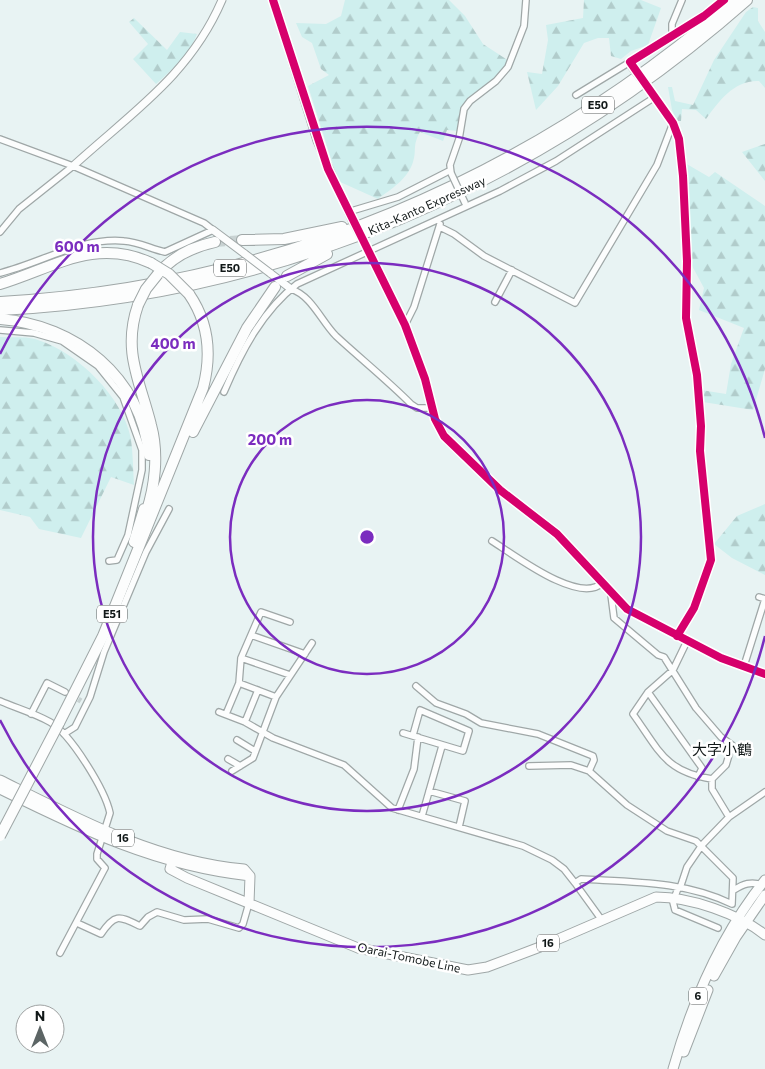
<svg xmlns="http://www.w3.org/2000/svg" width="765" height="1069" font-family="Commissioner,'Noto Sans JP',sans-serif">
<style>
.forest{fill:url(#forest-firs)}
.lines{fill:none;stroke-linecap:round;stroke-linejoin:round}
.minor-tunnel{stroke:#c8d2d2;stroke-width:5.5;stroke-dasharray:5.5 3;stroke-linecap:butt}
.motorway-tunnel{stroke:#c8d2d2;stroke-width:10;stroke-dasharray:10 5;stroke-linecap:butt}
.minor-casing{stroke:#9fa7a7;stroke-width:8}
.tertiary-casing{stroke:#9fa7a7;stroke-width:9}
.primary-casing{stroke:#9fa7a7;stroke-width:11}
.trunk-casing{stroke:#9fa7a7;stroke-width:11}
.motorway-casing{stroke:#9fa7a7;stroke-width:12}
.minor{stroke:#fcfdfd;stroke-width:5.5}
.tertiary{stroke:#fcfdfd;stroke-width:7}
.primary{stroke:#fcfdfd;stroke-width:9}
.trunk{stroke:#fcfdfd;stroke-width:9}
.motorway{stroke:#fcfdfd;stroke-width:10}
.minor-bridge-casing{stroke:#9fa7a7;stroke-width:8;stroke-linecap:butt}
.tertiary-bridge-casing{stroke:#9fa7a7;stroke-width:9;stroke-linecap:butt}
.motorway-bridge-casing{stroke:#9fa7a7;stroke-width:12;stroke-linecap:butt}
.minor-bridge{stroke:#fcfdfd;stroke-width:5.5}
.tertiary-bridge{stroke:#fcfdfd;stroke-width:7}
.motorway-bridge{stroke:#fcfdfd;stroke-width:10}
.cycleway-casing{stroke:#fff;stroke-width:11}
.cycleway{stroke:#d6006c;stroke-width:8}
.ring{fill:none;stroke:#7b2cbf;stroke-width:2.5}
.labels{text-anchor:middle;stroke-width:5;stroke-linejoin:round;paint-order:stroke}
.shield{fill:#fff;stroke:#585d5d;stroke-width:1}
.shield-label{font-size:11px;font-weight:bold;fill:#111818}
.street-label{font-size:12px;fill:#111818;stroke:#fff}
.quarter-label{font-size:15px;fill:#111818;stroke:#fff}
.centre{fill:#7b2cbf;stroke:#fff;stroke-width:2.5}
.ring-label{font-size:15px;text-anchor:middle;font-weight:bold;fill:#7b2cbf;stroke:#fff;stroke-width:5;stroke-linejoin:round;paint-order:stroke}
</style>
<defs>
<pattern id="forest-firs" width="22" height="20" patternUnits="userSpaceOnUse" patternTransform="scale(1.25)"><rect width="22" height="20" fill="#cfefee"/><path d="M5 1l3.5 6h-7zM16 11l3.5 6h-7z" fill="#b1cccb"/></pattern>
</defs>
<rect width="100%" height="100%" fill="#e8f3f3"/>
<!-- forest -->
<path class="forest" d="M345,0h104l16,16 18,28 26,17 -15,18 -24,17 -7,10 -5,25 -11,-1 -4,11 -23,-9c-8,14 -3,18 -7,30 -5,17 -22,27 -35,37l-40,-18 -30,-95 21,-11 -8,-6 -9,-26 -10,-6 -6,-14 30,1 15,-8z
M584,0h57l20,8 -13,37 -17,6 -10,8 -10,-3 -2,-18h-11l-14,5 -26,43 -22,24 -9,-38 15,2 6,-34 -2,-15 37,-7z
M753,7l5,1v13l7,11v56l-6,-7c-25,-1 -40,20 -53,38l-10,-9 -14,-1 -1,12h-4l-5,-11 -4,-23h4l3,14 18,4 21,-45 32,-48z
M134,18l33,32 13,-18 17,2c-7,20 -25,36 -41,50l-23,-25 15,-15 -19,-22z
M765,144v37l-23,-29z
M685,163l24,14 6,-5 50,34v163l-12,41 -50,-8 -2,-12 25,4 5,-30 13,-36 -45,-18 5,-22 -14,-26 2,-16 -4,-17z
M0,337c12,1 27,-1 38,3 40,13 85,57 93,99 2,15 2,31 3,46l-23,-8 -30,61 -42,-9 -9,-12 -30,-7z
M765,504v71l-33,-17 -18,-14 23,-28z"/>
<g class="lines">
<!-- minor-tunnel -->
<path class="minor-tunnel" d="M71,695l10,6"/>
<!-- motorway-tunnel -->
<path class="motorway-tunnel" d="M215,242l27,-2"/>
<!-- minor casing -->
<g class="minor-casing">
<path id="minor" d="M672,37v-13l10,-24
M632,67v-7l40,-23 52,-37
M576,95l54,-33
M673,123l6,16 4,37 4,85 -1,57 11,57 4,51 -1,25 11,109 -17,48 -17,28
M0,139l73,27 131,57 9,7 -48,22c-14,-3 -26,-10 -41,-11 -43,-4 -83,22 -124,32
M451,173l-1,-8 9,-26 5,-30 6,-8 26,-20 12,-14 16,-41 2,-26
M348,212l50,-15 51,-26
M440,227l14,7 30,22 91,47 82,-138 16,-42
M0,232l19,-23 54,-43
M291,289c21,7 30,32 45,47 25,23 51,44 75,68l6,4h14
M495,302l17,-32
M405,325l9,-18 26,-83
M0,330l34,3 28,8 36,25 25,31 19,53v20l-14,65 -11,25 -8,1
M224,392c17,-40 38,-81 73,-108l203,-93 56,-30 99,-64
M492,541c21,13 87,64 110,42
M611,595l3,23 44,37 6,2 32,51 25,29 11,8 -6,20 -14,14v10l17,28
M251,635l54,19
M687,641l-14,29 -25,22 -15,22c26,36 32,58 79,65
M241,658l49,17
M744,666l21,-67 -6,-2
M239,683l37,14
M416,686l20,17 30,11 15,9 57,11 55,22 1,4 -5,11
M648,692l54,76 -4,9
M0,701c16,7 34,12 50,21 21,12 55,68 60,91l-13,41v5l8,9 -45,85
M219,712l26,10 28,16 71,27 48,43 131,38 29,14 12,9 11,14 26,36
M31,714l16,-31 18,9
M226,714l13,-31 2,-25 20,-46 29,10
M245,722l13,-32
M403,733l60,18 6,-20 -49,-21 -7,25
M64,734l11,-7 15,-30 14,-45 42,-100 23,-43
M237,740l18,11
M228,759l12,7
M529,766l42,-1 18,6 38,34 40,26 29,10 37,37 -1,26c-47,-23 -100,-22 -151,-25l-6,4
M232,771l21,-13 23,-61 36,-54
M429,791l36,10 -6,26
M398,810l16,-41 4,-32
M422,816l20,-70
M678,888l-5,14 2,8 43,18
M680,888l7,-21 15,-22 27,-28 36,-25
M734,890c9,-6 17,-9 28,-5
M77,923l24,11c14,-21 18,-18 39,-8l8,-9 9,-5 27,8 24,-1 31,9 4,-4 6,-21"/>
</g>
<!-- tertiary casing -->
<g class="tertiary-casing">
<path id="tertiary" d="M273,0l44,141 34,77
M651,92l22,31
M73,166c58,-53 117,-91 149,-166
M213,230l32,24
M367,249l38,76 20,54 10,40 13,22 58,54 51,39 70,75 94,49 44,16
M270,273l21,16"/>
</g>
<!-- primary casing -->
<g class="primary-casing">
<path id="primary" d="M0,780c78,39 156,81 244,89l6,7
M0,789c83,41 157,77 250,87
M172,862l-2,7 17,9 171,70 110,22 19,-3 53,-20 116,-50c34,0 83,17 109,38
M249,903l1,-27"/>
</g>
<!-- trunk casing -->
<g class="trunk-casing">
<path id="trunk" d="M714,976l22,-39 29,-42
M684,1052l24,-62
M673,1069c19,-67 48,-134 92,-189"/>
</g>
<!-- motorway casing -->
<g class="motorway-casing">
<path id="motorway" d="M242,240l42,-1 58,-12
M158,274c15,-18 34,-27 57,-32
M287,276l40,-22
M0,284c53,-16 95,-47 151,-21
M0,302c276,-16 526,-122 735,-302
M138,305c-16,46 2,76 13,120 8,29 4,63 -6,91
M0,310c280,-14 537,-125 747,-310
M0,319c76,6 141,58 149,136
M193,432l54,-104 28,-41
M134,542l10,-33
M59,723l44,-87 100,-248c9,-34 6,-65 -14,-94"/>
</g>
<!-- minor -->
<use href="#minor" class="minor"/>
<!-- tertiary -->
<use href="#tertiary" class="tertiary"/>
<!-- primary -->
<use href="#primary" class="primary"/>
<!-- trunk -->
<use href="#trunk" class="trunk"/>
<!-- motorway -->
<use href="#motorway" class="motorway"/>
<!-- minor-bridge casing -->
<g class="minor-bridge-casing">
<path id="minor-bridge" d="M451,173l14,30"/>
</g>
<!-- tertiary-bridge casing -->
<g class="tertiary-bridge-casing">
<path id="tertiary-bridge" d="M632,67l19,25
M351,218l16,31
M245,254l25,19"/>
</g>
<!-- motorway-bridge casing -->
<g class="motorway-bridge-casing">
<path id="motorway-bridge" d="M151,263l18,11 20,20
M138,305l8,-16 12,-15
M0,836l59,-113"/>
</g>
<!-- minor-bridge -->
<use href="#minor-bridge" class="minor-bridge"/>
<!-- tertiary-bridge -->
<use href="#tertiary-bridge" class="tertiary-bridge"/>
<!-- motorway-bridge -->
<use href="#motorway-bridge" class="motorway-bridge"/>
<!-- cycleway casing -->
<g class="cycleway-casing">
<path id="cycleway" d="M273,0l55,169 77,156 20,54 10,40 9,17 56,54 57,44 70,75 94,49 44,16
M677,636l17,-28 17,-48 -11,-109 1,-25 -4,-51 -11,-57 1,-57 -4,-85 -4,-37 -6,-16 -43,-61 74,-46 20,-16"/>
</g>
<!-- cycleway -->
<use href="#cycleway" class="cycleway"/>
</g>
<!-- distance rings -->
<g class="ring">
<circle cx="367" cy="537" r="137"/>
<circle cx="367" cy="537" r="274"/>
<path d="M765 636A410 410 0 0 1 0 720M0 354A410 410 0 0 1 765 438"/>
</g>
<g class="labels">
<!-- shield labels -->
<g class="shield">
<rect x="582" y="96.5" width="32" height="17" rx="4"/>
<rect x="214" y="259.5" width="32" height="17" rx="4"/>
<rect x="97" y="605.5" width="30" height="17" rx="4"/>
<rect x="112" y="829.5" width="22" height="17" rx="4"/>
<rect x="537" y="934.5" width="22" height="17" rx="4"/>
<rect x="689" y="987.5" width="18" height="17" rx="4"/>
</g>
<g class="shield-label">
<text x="598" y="109">E50</text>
<text x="230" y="272">E50</text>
<text x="112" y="618">E51</text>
<text x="123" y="842">16</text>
<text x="548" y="947">16</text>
<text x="698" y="1000">6</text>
</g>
<!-- street labels -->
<g class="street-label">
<text transform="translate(427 206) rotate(-24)" y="4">Kita-Kanto Expressway</text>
<text transform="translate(409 958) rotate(12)" y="4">Oarai-Tomobe Line</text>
</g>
<!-- quarter labels -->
<g class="quarter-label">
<text x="722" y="755">大字小鶴</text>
</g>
</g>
<circle cx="367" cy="537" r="8" class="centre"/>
<g class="ring-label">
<text x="77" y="252">600 m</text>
<text x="173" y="349">400 m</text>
<text x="270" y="445">200 m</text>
</g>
<!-- north arrow -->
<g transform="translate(40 1029)"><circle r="24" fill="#ffffff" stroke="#a0a3a3"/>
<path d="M0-4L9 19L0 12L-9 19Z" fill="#5c6565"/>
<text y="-8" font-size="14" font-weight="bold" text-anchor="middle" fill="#111818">N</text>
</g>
</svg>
